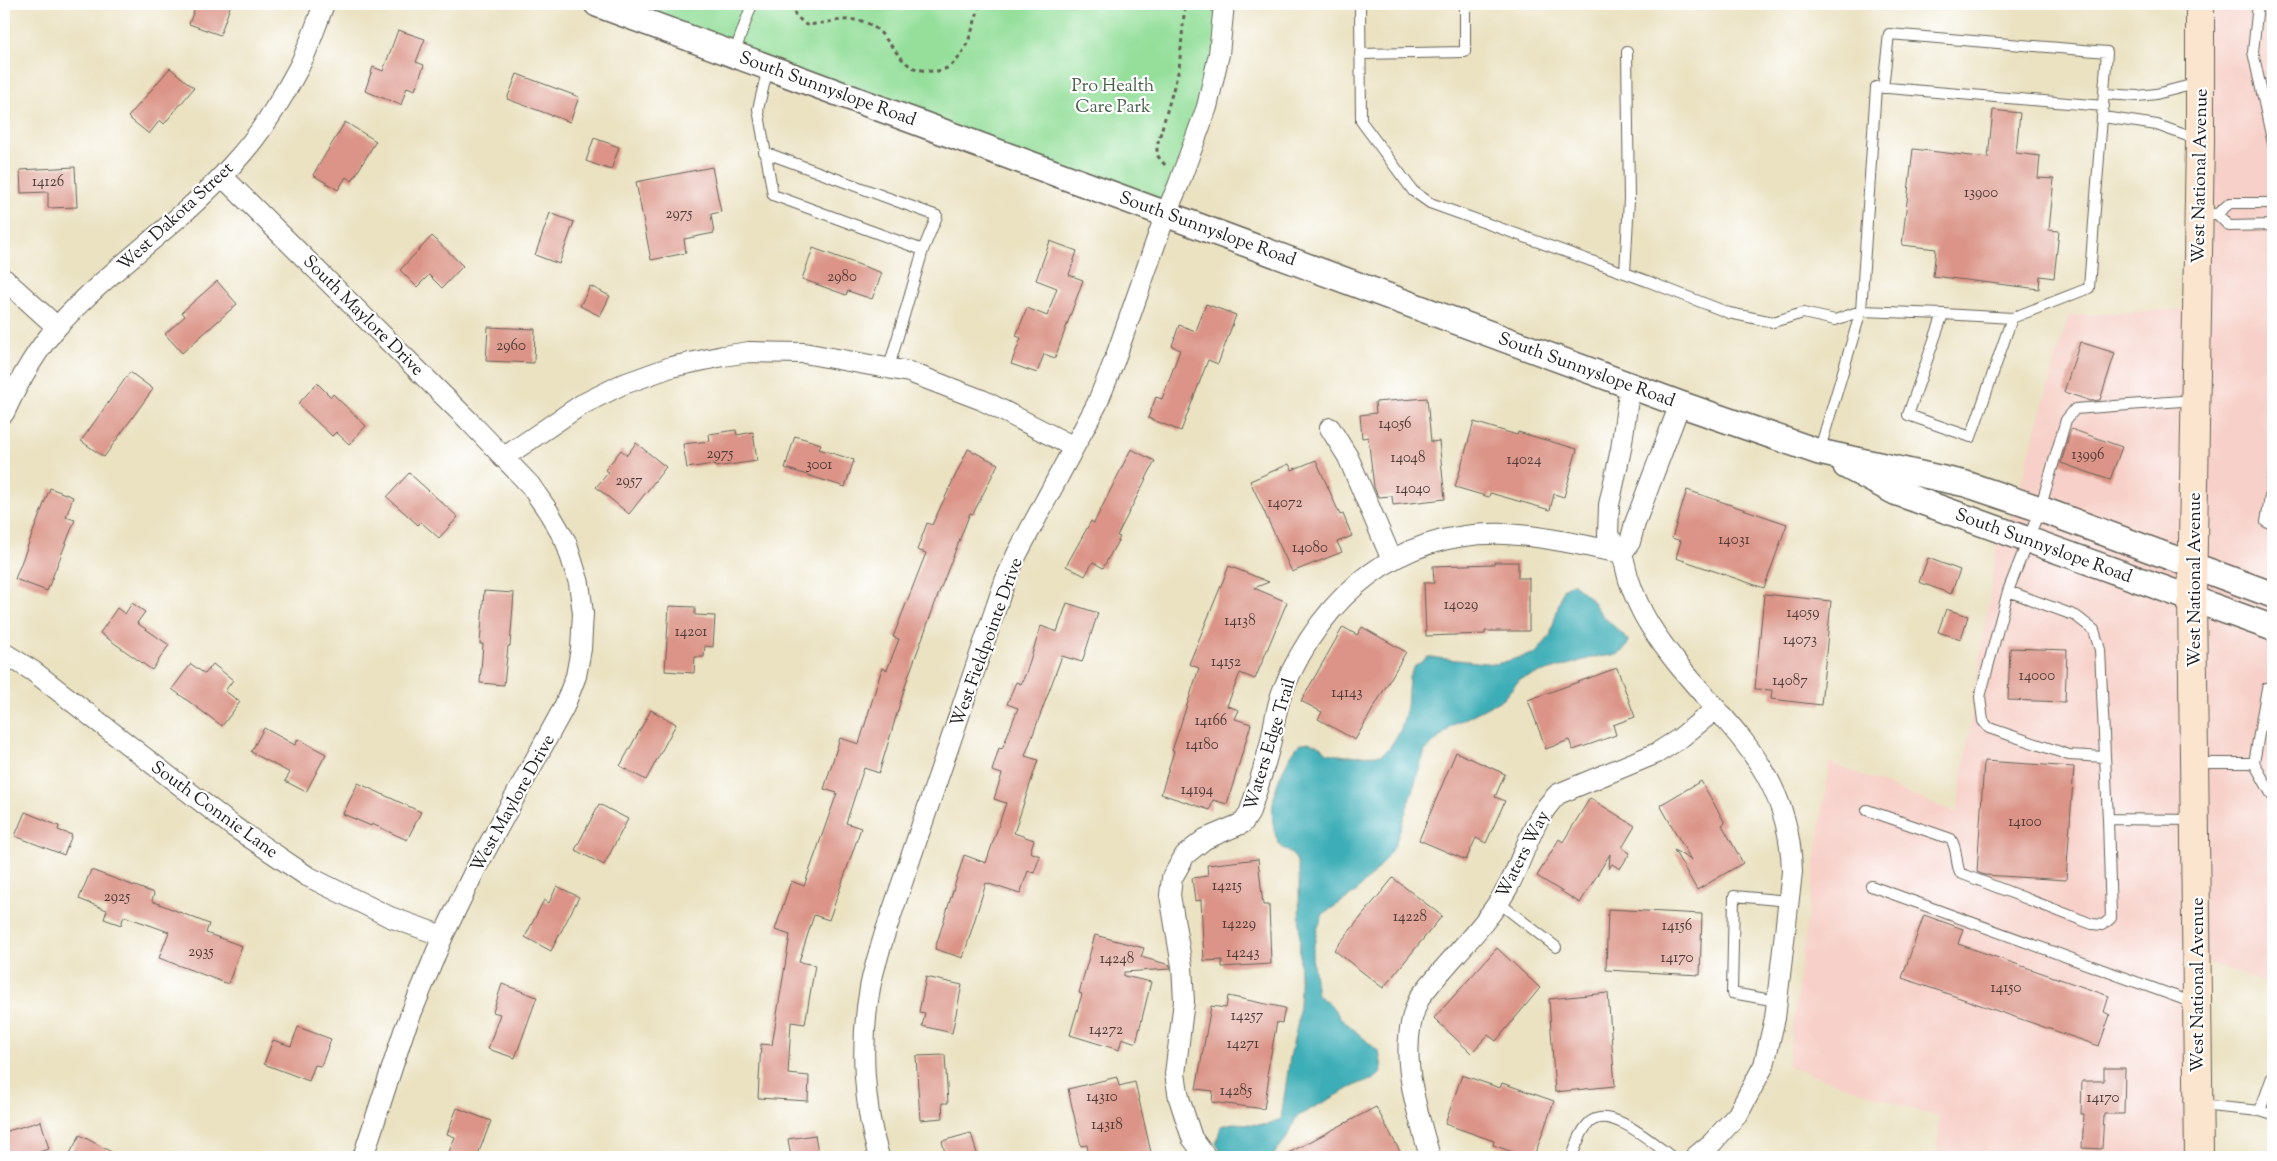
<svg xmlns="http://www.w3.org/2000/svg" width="2277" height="1161" font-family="'Sorts Mill Goudy',serif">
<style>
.built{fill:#f7d1c9}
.green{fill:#95df9b;stroke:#587e5c}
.water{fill:#3daeb7;stroke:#2c656a}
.building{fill:#db9487}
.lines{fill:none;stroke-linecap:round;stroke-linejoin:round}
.service-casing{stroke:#646156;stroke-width:12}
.minor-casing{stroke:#646156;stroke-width:22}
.tertiary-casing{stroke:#646156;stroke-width:28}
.secondary-casing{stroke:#646156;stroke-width:30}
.path{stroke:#646156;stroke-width:3;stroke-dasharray:4 4;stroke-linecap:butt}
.service{stroke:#fff;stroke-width:10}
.minor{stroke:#fff;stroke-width:20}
.tertiary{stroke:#fff;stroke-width:25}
.secondary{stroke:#fce5cf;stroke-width:28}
.labels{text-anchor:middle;stroke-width:4.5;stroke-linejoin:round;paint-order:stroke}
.number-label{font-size:15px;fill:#4c3a37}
.park-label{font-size:18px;fill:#466048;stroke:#fff}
.street-label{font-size:18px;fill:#1c1c1c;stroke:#fff}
</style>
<rect width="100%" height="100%" fill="#fff"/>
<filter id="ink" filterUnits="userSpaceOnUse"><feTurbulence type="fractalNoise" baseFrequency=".02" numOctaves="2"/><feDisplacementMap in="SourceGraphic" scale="10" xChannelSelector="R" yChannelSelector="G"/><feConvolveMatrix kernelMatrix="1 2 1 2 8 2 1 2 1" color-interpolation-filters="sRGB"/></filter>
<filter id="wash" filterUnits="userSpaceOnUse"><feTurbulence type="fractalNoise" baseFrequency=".0096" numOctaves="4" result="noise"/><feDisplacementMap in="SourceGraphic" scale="20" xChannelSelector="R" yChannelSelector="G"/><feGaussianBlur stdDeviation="1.12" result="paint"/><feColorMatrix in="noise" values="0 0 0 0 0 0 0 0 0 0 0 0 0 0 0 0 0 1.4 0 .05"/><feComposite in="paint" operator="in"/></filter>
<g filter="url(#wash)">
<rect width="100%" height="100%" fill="#ebe2c2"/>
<!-- built -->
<path class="built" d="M2200,4h73v982l-76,-27 2,198h-262l2,-39 -152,-52 42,-304 128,51 40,-268 10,-14 61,-215 129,-8z"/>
<!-- green -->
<path class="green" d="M597,4h627l-5,50 -53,159z"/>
<!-- water -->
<path class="water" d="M1572,583l17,14 14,19 26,25 -4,8 -8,6 -23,2 -74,22 -17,20 -50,26 -28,26 -30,94 -19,26 -21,22 -32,21 -6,16 -5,26 5,39 13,9 10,13 39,35 3,15 -2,7 -6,5 -16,5 -62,33 -7,18 -17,22h-47l-9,-13 5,-18 12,-3 32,2 16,-6 9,-62 8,-35 2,-34 -1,-119c-1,-3 -2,-8 -4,-11 -4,-6 -14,-9 -17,-16 -14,-34 0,-70 21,-98l9,-2 13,4 6,7 19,3 35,-1 9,-8 11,-18 6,-22 2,-30 6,-11 13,-9 68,7 40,-11 14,-17 13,-47z"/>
<g id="blocks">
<!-- building -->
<path class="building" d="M196,4h35l-11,31 -31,-11z
M398,30l27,9 -9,23 8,3 -9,25 -8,-3 -6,18 -36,-14 8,-24 10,4z
M170,68l24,20 -30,36 -4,-4 -11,14 -21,-17z
M517,74l62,23 -9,25 -63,-23z
M1993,110l27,3 -4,40 24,3 -2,22 16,1 -5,51 10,1 -5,47 -14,-2 -1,13 -106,-13 3,-27 -34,-4 11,-96 75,9z
M345,122l31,19 -24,40 -6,-4 -8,13 -25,-15z
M594,138l25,9 -8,23 -25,-9z
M75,167l2,40 -29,1v-16l-27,1 -1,-23z
M712,167l9,45 -10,2 3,19 -30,6 2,14 -35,7 -15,-78z
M550,213l24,9 -15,42 -24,-9z
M432,236l31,30 -21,22 -13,-13 -12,12 -17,-17z
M1050,241l27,10 -8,24 14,5 -28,78 -11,-4 -7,19 -26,-9 10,-26 -5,-2 11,-28 20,8 10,-28 -21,-8z
M813,248l69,25 -10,26 -24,-8 -2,4 -44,-16z
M217,281l20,23 -55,49 -17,-19 20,-18 -3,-4z
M590,286l20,10 -10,20 -20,-10z
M1206,304l30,11 -18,49 -10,-4 -27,71 -33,-13 8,-21 6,2 18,-49 -8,-4 7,-21 17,6z
M488,327l47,2 -1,34 -48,-2z
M2080,342l35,11 -15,47 -9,1 -27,-9z
M130,372l23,17 -49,68 -23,-16z
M317,383l14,14 2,-3 33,32 -17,18 -13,-12 -4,4 -34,-32z
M1427,398l4,44 8,-1 6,58 -52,6 -1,-9 -14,1 -4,-10 -6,-50 -6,1 -2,-23 16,-2 -1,-11z
M1474,422l43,13 1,-3 59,17 -13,48 -10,-3 -4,16 -60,-17 -1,4 -34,-10z
M2071,429l51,18 -12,33 -49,-17z
M736,430l1,5 16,-3 4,29 -42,6 -1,-3 -27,4 -4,-24 27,-3 -1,-7z
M795,436l26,8 -2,5 35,11 -9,27 -60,-19z
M636,443l30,24 -37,47 -33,-27 13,-15 -4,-2 16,-20 6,5z
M968,449l30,15 -25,50 -3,-1 -30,77 -32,87 -29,96 -15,-5 -18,55 15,5 -32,92 -15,-5 -15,47 16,3 -10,59 -14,-2 -3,52 21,2 -1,25 -50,-3 3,-54 11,1 18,-110 -15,-5 16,-49 13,5 33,-93 -13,-4 16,-51 19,6 23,-76 5,2 12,-31 -6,-2 33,-84 -9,-3 10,-27 5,2z
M1131,449l24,12 -38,75 3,1 -17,31 -10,-6 -8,14 -19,-10 25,-45 3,2z
M1316,460l24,55 3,-1 9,22 -15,6 5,10 -50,20 -42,-91 39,-17 3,6z
M409,473l49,44 -19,21 -18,-16 -3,3 -31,-28z
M50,488l23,9 -7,20 9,3 -28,71 -32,-12z
M1687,490l100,34 -23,64 -88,-30 5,-17 -9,-3z
M1928,558l32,12 -9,24 -32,-12z
M1494,562h24v16h11v53h-44v3l-59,2 -2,-53h10l-1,-17 61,-2z
M1229,566l40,16 -15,6 33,14 -32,77 -15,-6 -13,33 12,4 -4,9 16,5 -24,80 -14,-4 -3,10 -49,-16 13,-43h-2l27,-83 -10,-4z
M484,591l30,2 -4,53h-2l-4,39 -24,-2 3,-39h-3z
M1764,594l67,7 -10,104 -50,-6 1,-9 -17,-1z
M132,603l13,9 -8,11 32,22 -17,25 -52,-37 17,-25 8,6z
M1067,603l31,10 -16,49 -20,-6 -37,100 13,4 -24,73 20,7 -4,12 10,4 -6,17 -6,-2 -8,23 -34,-11 -23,75 -28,-9 29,-94 22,8 20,-60 -12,-4 8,-25 -10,-3 7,-23 3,1 16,-41 -11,-4 9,-22 5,2 5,-11 15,-47 16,6z
M669,606l26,1v8l20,1 -2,31 -8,-1 -1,11h-9l-1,16 -29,-2z
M1946,609l22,7 -7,23 -23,-7z
M1343,627l14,8 5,-8 44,25 -51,88 -37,-21 4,-7 -21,-11z
M2010,648l57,2 -2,52 -57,-2z
M191,664l14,10 8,-10 20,16 -8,11 15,11 -18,24 -50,-37z
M1617,668l18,49 -22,8 3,10 -22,8 -21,7 -4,-10 -23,9 -18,-49z
M651,710l25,14 -30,56 -26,-14z
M264,728l31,17 3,-6 28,15 -20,38 -21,-11 5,-8 -39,-21z
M1456,752l49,22 -10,23 10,4 -9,20 -10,22 -10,-5 -10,22 -47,-20z
M1984,761l90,6 -8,113 -82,-5 -7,-3z
M1701,781l24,42 -3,2 21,38 -46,27 -23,-40 17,10 -31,-55z
M358,783l63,29 -14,28 -35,-16 -1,2 -28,-12z
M1590,798l45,28 -13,22 8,5 -10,16 -8,-5 -3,5 1,-15 -30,49 -43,-27 22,-37 4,3z
M599,804l29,15 -24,46 -29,-15z
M25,812l34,14 -1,4 14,5 -8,20 -49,-19z
M1258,859l5,46h6l2,59 -49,3v-7l-18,1 -3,-61 -6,1 -3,-23 16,-2 -1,-11z
M91,870l63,23 -2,8 57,23 -3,9 36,13 -14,38 -69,-26 10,-26 -45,-16 -3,9 -17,-6 3,-9 -28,-11z
M1393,878l49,38 -59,72 -49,-38z
M557,886l22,11 -28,54 -26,-14 19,-37 5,3z
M1608,909l94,5 -2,61 -94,-5z
M1924,915l39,14 -5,15 151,52 -5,16 6,3 -11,31 -197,-68z
M1095,935l49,13 -3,9 29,8v4l-46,3v4l27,6 -15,61 -14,-5 -3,12 -49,-15 12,-41 -3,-1z
M1497,948l43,40 -44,53 -8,-6 -17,18 -37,-35z
M926,977l36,8 -10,48 -30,-7 3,-13 -6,-1z
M502,984l35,13 -22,61 -27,-9 12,-35 -7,-2z
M1608,993l7,93 -60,6 -6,-93z
M1228,996l57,12 -3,15 -5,-1 -10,53 2,1 -5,33 -52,-7 1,-11 -17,-2 15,-83 15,2z
M298,1027l33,12 -10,27 -6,-1 -6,16 -45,-17 9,-24 18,6z
M945,1055l3,48h-6l1,15 -23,2 -4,-64z
M2104,1068h21l-1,46h-20l-2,35 -20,-1 2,-34h-3l1,-33h22z
M1462,1075l38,13 2,-5 52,18 -20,56h-7l-34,-12 1,-4 -49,-17z
M1117,1077l2,9 16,-4 17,75h-63l-2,-12 -6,1 -13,-57z
M1376,1107l27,50h-122l53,-28z
M457,1108l34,13 -14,36h-30l8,-20 -8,-3z
M41,1121l8,28 -26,8h-19v-25z
M971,1133l7,24h-32l-4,-16z
M80,1135l41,22h-53z
M815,1135l4,22h-28l-3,-18z"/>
</g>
</g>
<g filter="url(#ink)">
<use href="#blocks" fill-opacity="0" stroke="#646156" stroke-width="1"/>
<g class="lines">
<!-- service casing -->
<g class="service-casing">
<path id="service" d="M1360,4l1,117 52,70 17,12 217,78 82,32 44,9 30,-9 32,7 26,-9 82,3
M2258,4l-5,48 20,92
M734,54l18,-50
M1360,54l105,-2v-48
M1883,88l6,-54 218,18 -18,236 -77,30 -41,119 -63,-22 35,-101 69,4
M2105,94l33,2 18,-2 43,-11
M2103,117l54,8 42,15
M764,152l173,64 -14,34 -150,-55 -15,-86 10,-41
M2199,214h18l12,12 44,-1
M2217,214l13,-11h43
M1625,273l4,-74 -2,-147
M889,367l34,-117
M1819,452l42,-141 15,-224 228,19
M2273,476l-7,46 7,3
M2008,591l68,25 18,14 6,20 8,169
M2105,757l-36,-2 -80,-27 -6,-7 -3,-24 28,-106 32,-82 26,-89 9,-11 120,-9
M2196,763h58l19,34
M2254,763l13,-75 6,-1
M1867,810l84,29c7,11 4,22 9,34l132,51 11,1 8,-7 -3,-99 87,1
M1871,886l323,117
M1498,902l58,45
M1777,1001l-45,-8 2,-97 54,5
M2199,1105l61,6 13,-37
M2260,1111l13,4
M1572,1157c4,-11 8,-25 17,-34 20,-20 66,22 83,34"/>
</g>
<!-- minor casing -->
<g class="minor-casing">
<path id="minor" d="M222,176l246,244 62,65 18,26 18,31 13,41 4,30 -2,36 -5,27 -12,31 -88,161 -33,68 -39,95 -41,126
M4,279l53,48
M1630,385l-9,64 -12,56 -1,31c4,5 11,11 14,18 3,8 4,17 7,26 5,15 12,31 20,44 56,90 141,131 143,248l-17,146 -11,47 -26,49 -26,29 -17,14
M4,413c14,-30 31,-62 54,-87 53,-59 122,-102 175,-162 26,-28 48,-63 66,-97 10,-20 17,-42 25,-63
M1330,428l18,29 44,103
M503,458l78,-53 40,-20 50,-18 52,-11 26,-4 55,1 105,19 73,28 92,47
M1622,553l8,-11 5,-19 45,-119
M4,653l29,18 201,156 73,49 83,41 53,19
M879,1157c-16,-53 -19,-114 -9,-169 3,-17 9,-35 14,-52l121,-355 12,-27 80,-150 18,-45 51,-146 12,-27 29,-79 12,-53 5,-50
M1206,1157l-14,-19 -13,-40 -4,-24 9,-73 -2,-35 -12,-71 2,-17 13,-23 20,-16 38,-16 6,-9c7,-21 14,-43 20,-65 5,-19 6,-40 14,-59 40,-95 115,-160 223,-156 39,2 78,12 116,19
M1430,1157c-14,-51 -35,-110 -10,-160 28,-37 65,-69 88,-110 17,-32 23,-67 50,-93l99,-41 22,-14 37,-30"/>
</g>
<!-- tertiary casing -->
<g class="tertiary-casing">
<path id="tertiary" d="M597,4l1083,400 139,48 147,32 74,25 233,86
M1846,466l49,26 378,136"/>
</g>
<!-- secondary casing -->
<g class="secondary-casing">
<path id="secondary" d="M2199,1157l-7,-559 8,-457v-137"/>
</g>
<!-- path -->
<path class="path" d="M793,4l2,11 11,10c19,-1 45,-10 61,-2 16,7 26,28 38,39 8,7 14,8 24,9 35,4 43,-42 51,-67
M1165,165l-8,-10v-9l22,-77 6,-65"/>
<!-- service -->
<use href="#service" class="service"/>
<!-- minor -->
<use href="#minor" class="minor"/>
<!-- tertiary -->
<use href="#tertiary" class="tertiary"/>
<!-- secondary -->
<use href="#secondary" class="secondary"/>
</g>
</g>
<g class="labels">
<!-- number labels -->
<g class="number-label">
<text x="48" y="186">14126</text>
<text x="1981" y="197">13900</text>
<text x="679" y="218">2975</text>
<text x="842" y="281">2980</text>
<text x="511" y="350">2960</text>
<text x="1395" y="428">14056</text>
<text x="720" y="458">2975</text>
<text x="2088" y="459">13996</text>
<text x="1408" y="462">14048</text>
<text x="1524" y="464">14024</text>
<text x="819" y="469">3001</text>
<text x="629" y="485">2957</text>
<text x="1413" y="493">14040</text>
<text x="1285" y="507">14072</text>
<text x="1734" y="544">14031</text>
<text x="1310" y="552">14080</text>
<text x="1461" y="609">14029</text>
<text x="1803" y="617">14059</text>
<text x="1240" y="625">14138</text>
<text x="691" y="636">14201</text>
<text x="1800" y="644">14073</text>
<text x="1226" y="666">14152</text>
<text x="2037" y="680">14000</text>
<text x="1790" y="685">14087</text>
<text x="1347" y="697">14143</text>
<text x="1211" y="725">14166</text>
<text x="1202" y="749">14180</text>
<text x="1197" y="794">14194</text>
<text x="2025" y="826">14100</text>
<text x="1227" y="890">14215</text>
<text x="117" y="901">2925</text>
<text x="1410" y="921">14228</text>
<text x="1239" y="928">14229</text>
<text x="1677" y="930">14156</text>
<text x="201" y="956">2935</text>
<text x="1243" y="957">14243</text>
<text x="1677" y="962">14170</text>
<text x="1117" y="963">14248</text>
<text x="2006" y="992">14150</text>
<text x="1247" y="1020">14257</text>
<text x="1106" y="1034">14272</text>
<text x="1243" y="1048">14271</text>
<text x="1236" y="1095">14285</text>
<text x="1102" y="1101">14310</text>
<text x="2103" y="1102">14170</text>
<text x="1107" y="1129">14318</text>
</g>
<!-- park labels -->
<g class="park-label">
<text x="1113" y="91">Pro Health<tspan x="1113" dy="21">Care Park</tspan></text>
</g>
<!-- street labels -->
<g class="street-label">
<text transform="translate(828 88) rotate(20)" y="6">South Sunnyslope Road</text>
<text transform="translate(2199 176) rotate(-89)" y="6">West National Avenue</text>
<text transform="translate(175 216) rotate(-43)" y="6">West Dakota Street</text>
<text transform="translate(1208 228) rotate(20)" y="6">South Sunnyslope Road</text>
<text transform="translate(364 315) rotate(45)" y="6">South Maylore Drive</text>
<text transform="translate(1587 369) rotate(20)" y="6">South Sunnyslope Road</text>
<text transform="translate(2044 545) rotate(20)" y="6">South Sunnyslope Road</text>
<text transform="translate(2194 580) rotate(-90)" y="6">West National Avenue</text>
<text transform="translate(986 642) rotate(-70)" y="6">West Fieldpointe Drive</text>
<text transform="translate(1269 744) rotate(-73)" y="6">Waters Edge Trail</text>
<text transform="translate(512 803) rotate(-61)" y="6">West Maylore Drive</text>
<text transform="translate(215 809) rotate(36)" y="6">South Connie Lane</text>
<text transform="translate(1522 854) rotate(-63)" y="6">Waters Way</text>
<text transform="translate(2197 985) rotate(-90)" y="6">West National Avenue</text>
</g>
</g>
<!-- margin -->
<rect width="2277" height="1161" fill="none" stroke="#fff" stroke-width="20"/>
</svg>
